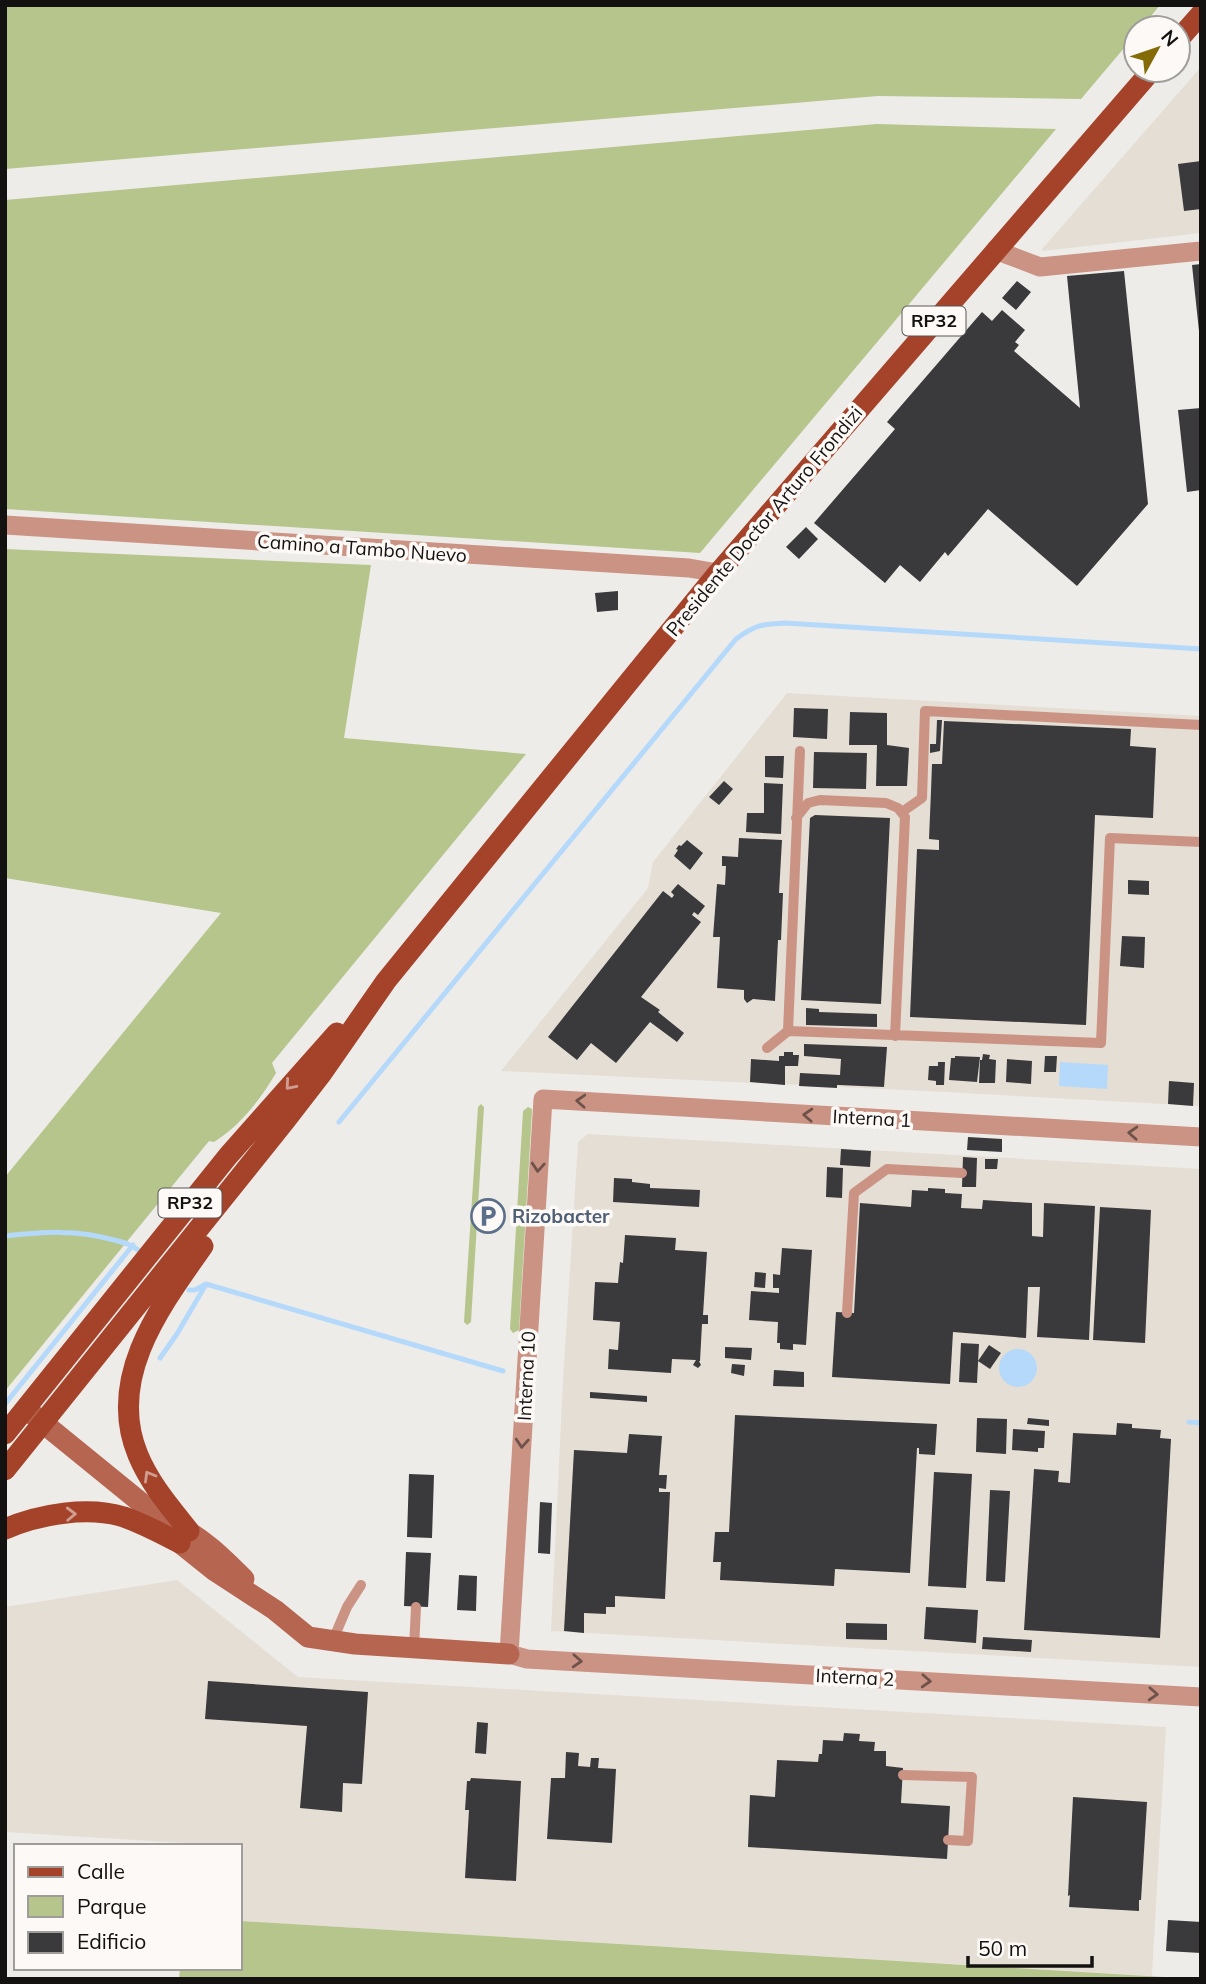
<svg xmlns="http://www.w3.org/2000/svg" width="1206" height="1984" font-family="Mulish,sans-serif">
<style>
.built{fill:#e5ded4}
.green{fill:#b5c58c}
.water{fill:#b5d9fa}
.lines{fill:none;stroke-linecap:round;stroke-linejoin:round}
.stream{stroke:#b5d9fa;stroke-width:5}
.building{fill:#3a393c}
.lane{stroke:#cb9384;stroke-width:10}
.street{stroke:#cb9384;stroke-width:19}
.secondary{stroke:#b66551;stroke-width:21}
.primary{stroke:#a4422a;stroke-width:21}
.oneway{stroke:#d09e90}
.oneway2{stroke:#6f524a}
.labels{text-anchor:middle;stroke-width:7;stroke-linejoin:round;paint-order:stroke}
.shield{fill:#fcf9f6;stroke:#595756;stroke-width:2}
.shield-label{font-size:18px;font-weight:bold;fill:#131211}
.street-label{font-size:19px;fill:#131211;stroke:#fcf9f6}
.service-label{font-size:19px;font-weight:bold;fill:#4e5e75;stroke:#fcf9f6;text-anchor:start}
</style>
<rect width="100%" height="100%" fill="#eeece8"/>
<!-- built -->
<path class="built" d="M1201,67v166l-158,18 -1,-2z
M787,693l414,23v390l-275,-15 -425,-20 147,-183 5,-26z
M588,1134l613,35v498l-650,-36 12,-250 15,-239z
M177,1580l121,97 868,50 -14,249 -912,-55v-75h-56v-3l-179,-11v-225z"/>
<!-- green -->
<path class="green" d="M5,5h1155l-19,23h-5v6l-55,65 -203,-3 -873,73z
M877,124l179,5 -356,424 -695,-44v-309z
M5,549l366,16 -27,173 182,16 -254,309 4,10c-16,27 -36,53 -62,69l-5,-1 -204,250v-214l216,-264 -216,-35z
M481,1104l3,3 -13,215 -4,3 -3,-3 14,-215z
M528,1107l4,2v2l-13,219 -6,3 -3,-4 13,-218z
M240,1921l957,58h-1018l1,-11h60z"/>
<!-- water -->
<path class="water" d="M1060,1062l48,3 -1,24 -48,-3z
M999 1368a19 19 0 1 1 38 0a19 19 0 1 1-38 0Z"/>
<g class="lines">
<!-- stream -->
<path class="stream" d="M339,1122l397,-483c19,-14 26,-15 49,-16l416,26
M5,1236c38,-4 72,-7 109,4 9,2 17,4 24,10
M189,1290h6l11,-6 297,87
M160,1358l17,-24 28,-48
M5,1404l128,-159
M1189,1422l12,1"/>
</g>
<!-- building -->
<path class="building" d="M1201,161v48l-17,2 -6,-47z
M1201,264v67h-2l-7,-66z
M1124,271l24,233 -71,82 -89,-77 -40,47 -3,-4 -25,30 -20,-17 -15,18 -71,-60 81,-94 -8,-7 95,-110 10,9 10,-11 23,20 -10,12 4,3 -5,6 66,57 -13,-132z
M1017,281l14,11 -15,18 -14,-12z
M1201,408v82l-14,2 -9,-82z
M806,527l12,12 -19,20 -13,-12z
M618,591v19l-21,2 -2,-19z
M794,708l34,1 -1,30 -34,-2z
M850,712l37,1v32l22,3 -2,38h-31l1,-41h-28z
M937,720h5l-2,31 -10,2v-9h6z
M944,721l187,8 -1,17 26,2 -3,70 -58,-3 -9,210 -176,-8 7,-168 22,1v-10l-10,-1 2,-48 1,-27h10z
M814,752l53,1 -1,36 -53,-1z
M765,756h19l-1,22 -18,-1z
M724,781l9,8 -14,16 -10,-8z
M764,783l19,1 -2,50 -35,-2 1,-19h17z
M815,815l75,3 -9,186 -80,-4 9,-182z
M739,838l43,2 -3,53h4l-2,47h-3l-3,61 -22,-2 -6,4 -3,-4v-9l-27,-2 3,-51h-7l4,-53 8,1 1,-19h-4v-10l16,1z
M687,840l16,13 -13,17 -16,-14 4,-6 -2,-1 3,-4 2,1z
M1128,880l21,1v14l-21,-1z
M678,884l27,22 -7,9 -4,-3 -2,3 9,7 -60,75 19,13 -2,2 26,21 -7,9 -27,-20 -34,41 -25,-20 -14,17 -29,-23 115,-146 9,7 2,-3 -3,-3z
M1122,936l23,1 -1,31 -24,-2z
M806,1008l13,1v3l58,2v13l-71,-2z
M804,1044l83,3 -3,40 -45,-2h-2v3l-38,-2 1,-13 40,2 1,-16 -37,-3z
M784,1052h9v3h6l-1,11h-13v19l-35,-3 1,-23 28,2v-5h5z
M983,1054l7,1 -1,4 7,1 -1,23h-16l1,-23h2z
M955,1056l25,1 -3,25 -28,-2 2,-22h4z
M1045,1056h12l-1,16h-12z
M1007,1059l25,2 -1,23 -25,-2z
M938,1062h7l-1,23h-8v-4l-8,-1 1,-14h9z
M1169,1081l25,2 -1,23 -25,-2z
M968,1137l34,2v13l-35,-2z
M841,1149l30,2 -1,16 -30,-2z
M963,1157l14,1 -1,29h-14z
M985,1159h13l-1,10h-12z
M827,1167l16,1 -1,30 -16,-1z
M614,1178l18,1v3l18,2v4l50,2 -1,17 -86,-5z
M928,1188l17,1v4l17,1 -1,14 21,1 1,-9 49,3v33l11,1 1,-34 51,3 -6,134 -52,-3 3,-50h-12l-2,51 -73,-6 -3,52 -118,-7 4,-65 18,1 6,-110 51,4 1,-17 16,1z
M1100,1207l51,3 -6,133 -52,-3z
M625,1235l51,3 -1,12 32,2 -4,63h5v9h-6l-2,37h-1l2,4 -3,3 -5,-3 3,-5 -24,-1 -1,14 -63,-4 1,-20 9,1 2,-28 -27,-2 2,-38 23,1 2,-21 3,1z
M782,1248l30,2 -6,95 -13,-1v6l-13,-1v-6h-3l1,-21 -29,-2 2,-29 28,2v-5h-6v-14l7,1z
M755,1272l11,1 -1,15 -11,-1z
M961,1343l18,1 -2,39 -18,-1z
M989,1345l12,8 -11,16 -12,-8z
M725,1347l27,1 -1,12 -26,-2z
M732,1364l13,1 -1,11 -13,-3z
M774,1370l30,2v15l-31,-1z
M590,1392l57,4v6l-57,-4z
M735,1415l202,9 -2,31 -16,-1v-6h-2l-7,125 -75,-4 -1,17 -114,-6 1,-18h-8l2,-30h14z
M977,1418l30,1 -1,35 -30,-2z
M1028,1418l21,2v6l-22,-2z
M1117,1423l15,1v4l29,2 -1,8 11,1 -11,199 -136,-8 10,-161 25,2 -1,11 12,1 3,-50 43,2z
M1013,1429l32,2 -1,17h-6v4l-26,-2z
M629,1434l33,2 -3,39h8l-1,14 -7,-1v4h11l-5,107 -50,-3v11h-9v7l-22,-1v20l-20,-2 10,-181 53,3z
M934,1472l38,2 -6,114 -38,-2z
M409,1474l25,1 -2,63 -25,-1z
M990,1490l20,1 -5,91 -19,-1z
M540,1502l12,1 -2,51 -12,-1z
M406,1552l25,1 -3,54 -24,-1z
M459,1575l18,1 -1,35 -19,-1z
M926,1607l52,3 -2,33 -52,-4z
M846,1623l41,1v16l-41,-1z
M983,1637l49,3 -1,12 -49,-3z
M208,1681l160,11 -6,92 -19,-1 -1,29 -42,-4 7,-82 -102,-7z
M477,1722l11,1 -2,31 -11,-1z
M844,1733l16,1 -1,7 16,1 -1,9h12v15l17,2 -2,35 49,3 -3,53 -199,-12 2,-52 25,2 2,-37 41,2 1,-8h3l1,-14 20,1z
M566,1752l13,1 -1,13 12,1 1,-9h8l-1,10 18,1 -4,74 -65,-4 4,-61h14z
M471,1778l50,3 -5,100 -51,-3 4,-68h-4l2,-29h3z
M1073,1797l74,5 -6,98h-2v11l-70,-4 1,-12 -2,1z
M1168,1920l33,2v31l-35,-2z"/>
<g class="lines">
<!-- lane -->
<path class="lane" d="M902,812l20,-14 3,-87 276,14
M796,818l12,-15 12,-3 66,3 12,5 7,9 -10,219
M788,1031l12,-280
M767,1048l21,-17 313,12 9,-205 91,4
M847,1313l7,-120 33,-24 75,4
M333,1640l14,-33 14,-22
M414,1648l2,-41
M903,1775l69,2 -4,64 -20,-1"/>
<!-- street -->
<path class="street" d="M995,250l45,17 161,-16
M5,525l684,43 29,5
M1201,1137l-658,-38 -34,555 18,5 674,38"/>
<!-- secondary -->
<path class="secondary" d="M32,1414l129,105 19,24 35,28 60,39 33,27 47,7 154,10
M174,1524c27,12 49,34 70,55"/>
<!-- primary -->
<path class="primary" d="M1178,40l23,-26
M5,1434l223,-278 109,-123
M5,1470l280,-349 37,-48 64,-92 259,-319 73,-89 434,-503
M5,1529c35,-15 83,-23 119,-12 20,7 38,17 56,26
M189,1531c-19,-24 -39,-47 -51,-76 -32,-77 22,-148 65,-209"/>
</g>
<!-- one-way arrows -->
<defs><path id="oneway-chevron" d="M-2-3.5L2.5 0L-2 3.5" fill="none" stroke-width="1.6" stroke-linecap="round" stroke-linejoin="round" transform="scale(1.75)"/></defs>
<g class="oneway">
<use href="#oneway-chevron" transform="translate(290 1085) rotate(131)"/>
<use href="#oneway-chevron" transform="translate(149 1476) rotate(-120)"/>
<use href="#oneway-chevron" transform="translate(71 1514) rotate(-2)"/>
</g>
<g class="oneway2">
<use href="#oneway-chevron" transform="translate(581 1101) rotate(-177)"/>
<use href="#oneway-chevron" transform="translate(808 1115) rotate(-177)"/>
<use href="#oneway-chevron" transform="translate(1133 1133) rotate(-177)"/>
<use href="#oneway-chevron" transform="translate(538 1167) rotate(94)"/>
<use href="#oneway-chevron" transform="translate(522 1443) rotate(94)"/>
<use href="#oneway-chevron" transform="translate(577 1661) rotate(3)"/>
<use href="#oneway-chevron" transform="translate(926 1681) rotate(3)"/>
<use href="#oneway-chevron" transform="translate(1153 1694) rotate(3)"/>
</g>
<!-- icons -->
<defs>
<g id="parking-ring" transform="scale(1.75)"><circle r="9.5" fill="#fcf9f6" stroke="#5c6f8a" stroke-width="1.5"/><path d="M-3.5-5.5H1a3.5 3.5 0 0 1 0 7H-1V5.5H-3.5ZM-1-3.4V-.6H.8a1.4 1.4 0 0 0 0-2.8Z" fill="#5c6f8a"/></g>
</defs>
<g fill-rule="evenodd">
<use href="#parking-ring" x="488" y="1216"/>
</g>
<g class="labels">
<!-- shield labels -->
<g class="shield">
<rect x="902.5" y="306.5" width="63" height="29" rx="5"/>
<rect x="158.5" y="1188.5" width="63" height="29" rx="5"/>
</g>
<g class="shield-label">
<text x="934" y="327">RP32</text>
<text x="190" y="1209">RP32</text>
</g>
<!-- street labels -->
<g class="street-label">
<text transform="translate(764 521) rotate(-50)" y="7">Presidente Doctor Arturo Frondizi</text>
<text transform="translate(362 548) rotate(4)" y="7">Camino a Tambo Nuevo</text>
<text transform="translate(872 1118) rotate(3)" y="7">Interna 1</text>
<text transform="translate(526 1376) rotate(-87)" y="7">Interna 10</text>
<text transform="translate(855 1677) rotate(3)" y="7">Interna 2</text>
</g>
<!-- service labels -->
<g class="service-label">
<text x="512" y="1223">Rizobacter</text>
</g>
</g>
<!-- border -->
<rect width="1206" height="1984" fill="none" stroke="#131211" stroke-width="14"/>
<!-- legend -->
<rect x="14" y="1844" width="228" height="126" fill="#fcf9f6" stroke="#9f9d9a" stroke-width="2"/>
<rect x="28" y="1867" width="35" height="10" fill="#a4422a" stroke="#9f9d9a" stroke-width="2"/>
<text x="77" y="1879" font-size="21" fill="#131211">Calle</text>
<rect x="28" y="1896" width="35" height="21" fill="#b5c58c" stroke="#9f9d9a" stroke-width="2"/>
<text x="77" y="1914" font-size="21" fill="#131211">Parque</text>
<rect x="28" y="1932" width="35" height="21" fill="#3a393c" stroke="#9f9d9a" stroke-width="2"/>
<text x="77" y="1949" font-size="21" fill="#131211">Edificio</text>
<!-- north arrow -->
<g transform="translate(1157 49) rotate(50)"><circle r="33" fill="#fcf9f6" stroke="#9f9d9a" stroke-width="2"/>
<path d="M0-5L12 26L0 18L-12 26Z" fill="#846b07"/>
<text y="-10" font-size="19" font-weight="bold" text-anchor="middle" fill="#131211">N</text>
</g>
<!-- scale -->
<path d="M968 1956v10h124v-10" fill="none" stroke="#131211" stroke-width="3.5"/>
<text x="978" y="1956" font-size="21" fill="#131211" stroke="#fcf9f6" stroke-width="5" paint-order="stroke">50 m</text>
</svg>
